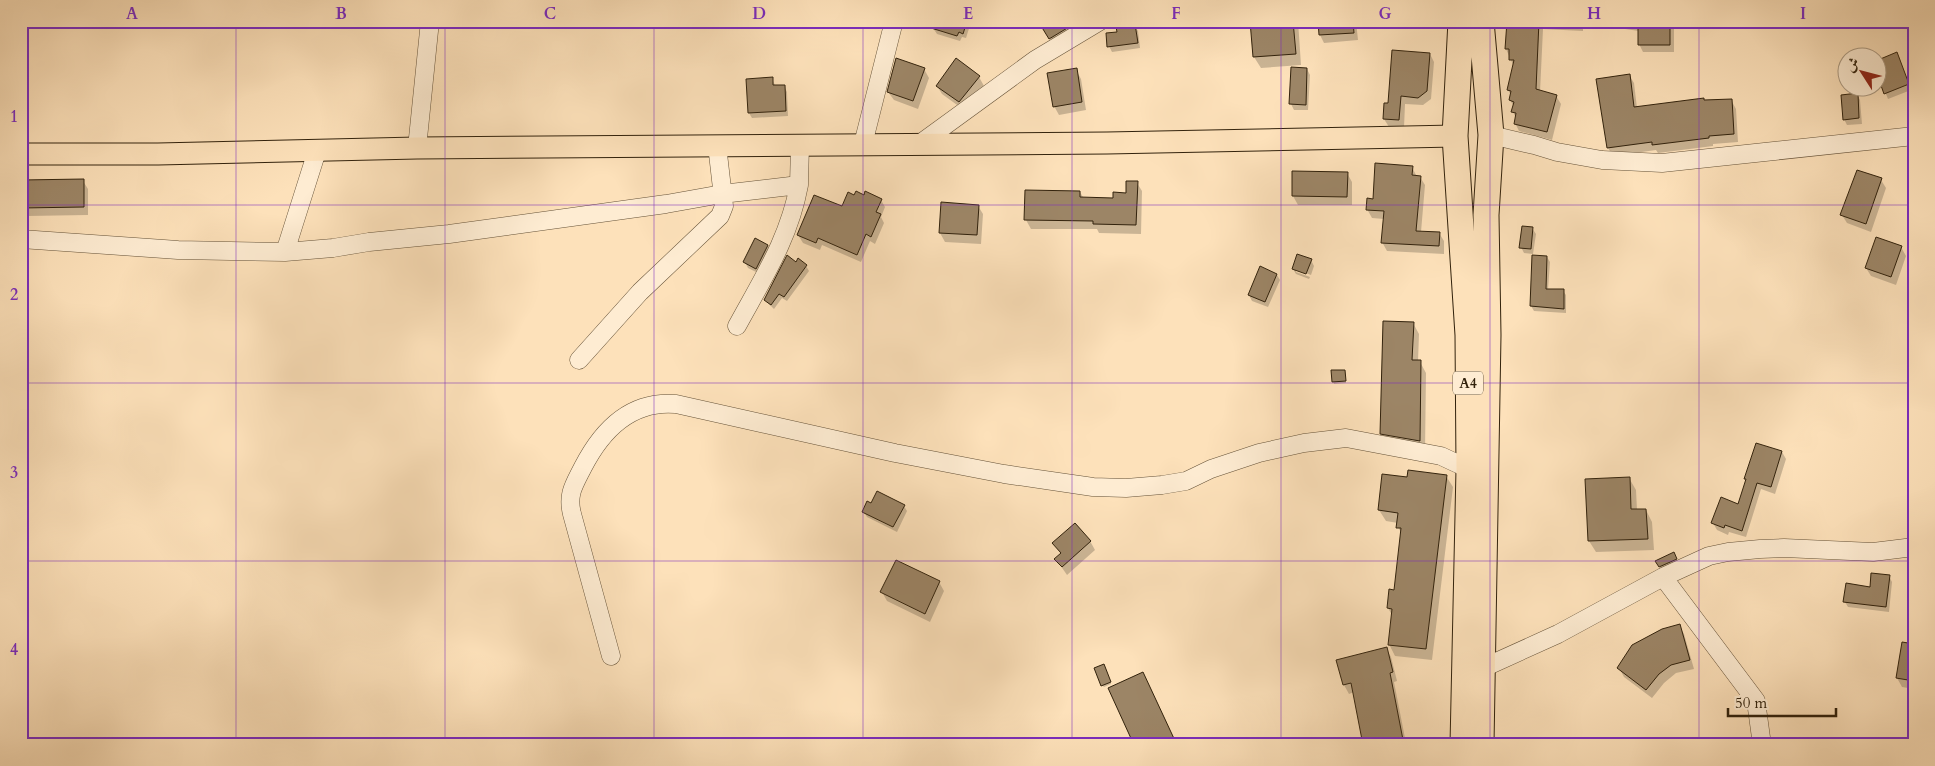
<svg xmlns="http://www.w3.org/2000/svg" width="1935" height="766" font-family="Cardo,Amiri,serif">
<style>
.shadow{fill:#0003}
.building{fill:#9c8566;stroke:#32220c}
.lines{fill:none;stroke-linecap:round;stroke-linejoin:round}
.minor-casing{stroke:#655238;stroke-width:19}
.major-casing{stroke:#32220c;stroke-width:23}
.highway-casing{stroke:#32220c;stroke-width:27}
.minor{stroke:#feecd2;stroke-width:18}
.major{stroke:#fde1ba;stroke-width:21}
.highway{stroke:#fde1ba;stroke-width:25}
.grid{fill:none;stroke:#7b2cbf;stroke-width:1;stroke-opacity:0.55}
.labels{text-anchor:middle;stroke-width:4.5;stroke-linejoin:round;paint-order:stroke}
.shield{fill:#feecd2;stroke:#6f5f47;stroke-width:1}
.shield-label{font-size:14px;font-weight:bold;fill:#32220c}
.neatline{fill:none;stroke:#7b2cbf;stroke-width:2}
.grid-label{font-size:16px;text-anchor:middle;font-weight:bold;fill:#7b2cbf}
</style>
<rect width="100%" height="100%" fill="#fde1ba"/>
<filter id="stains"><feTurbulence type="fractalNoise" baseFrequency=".004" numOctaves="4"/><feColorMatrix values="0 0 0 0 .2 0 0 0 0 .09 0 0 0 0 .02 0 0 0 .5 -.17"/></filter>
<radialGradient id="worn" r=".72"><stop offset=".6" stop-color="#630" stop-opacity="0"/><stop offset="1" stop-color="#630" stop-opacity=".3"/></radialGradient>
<!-- shadow -->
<path class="shadow" d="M936,21h34l1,1 -5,16 -4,-1 -2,4 -23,-7 -4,-6z
M1040,21h43l-28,25z
M1251,21h47l3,44 -40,3 -7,-11z
M1319,21h37l2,19 -34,3 -4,-8z
M1508,21h166v31h-31l-4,-8v-13l-56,-8v8l-40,-2 -3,63 16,4 5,8 -9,36 -33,-9 -4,-8 1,-5 -3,-6 1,-5 -4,-7 1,-5 -3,-5 6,-23 -8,-18z
M1135,26l3,5 2,17 -28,4 -3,-6 9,-13z
M1430,54l4,8 -3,37 -8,6 -18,-1 -1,24 -15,-1 -5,-8 5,-15z
M1896,54l15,36 -23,9 -10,-25v-13z
M924,69l5,9 -11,31 -24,-9 -6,-8z
M1307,69l3,6 -2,35h-14l-3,-6z
M1076,70l5,9 5,31 -27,5 -5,-9z
M1629,75l5,8 3,25 94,-8 5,9 2,33 -25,2v2l-55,7 -2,-3 -43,6 -5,-8z
M979,77l5,9 -20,24 -22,-16 -5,-8z
M772,79l4,8 8,-1 3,6 1,24 -36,2 -3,-5z
M1857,94l3,6 2,24 -15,1 -3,-6z
M1412,167l5,10h3l5,8 -4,47 18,1 5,8v13l-57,-3 -5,-9 2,-23 -12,-1 -5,-9 7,-9z
M1293,172l54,1 5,9v23h-54l-5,-9z
M1881,180l5,8 -15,44 -24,-9 -5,-8z
M83,181l5,8v26l-61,1 -5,-8z
M1137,183l5,8 -1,43 -42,-1 -2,-4h-66l-5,-9 54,-28 4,7h30l13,-5z
M864,196l17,4 4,7 -4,10 3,6 -9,21 -5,-3 -9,21 -39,-17 -2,5 -17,-7 -5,-8 44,-27 13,-11z
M978,206l5,8 -2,30 -36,-2 -5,-9z
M1532,228l4,6 -3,20 -9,-1 -3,-6z
M768,245l3,6 -11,23 -12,-6 -3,-6z
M1901,247l5,9 -10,29 -25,-9 -5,-8z
M1547,257l3,5 -2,28 15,1 3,4v18l-32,-2 -3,-5z
M798,260l8,6 3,5 -22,30 -5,-3 -8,11 -9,-9z
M1311,260l3,6 -3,9 -15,-6v3l14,5 -1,2 -13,-5 -3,-5z
M1277,275l3,5 -12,27 -16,-6 -3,-6z
M1413,323l6,11 -1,28h2l6,11 -1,79 -37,-8 -7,-11z
M1345,371l1,12 -12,1 -1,-3z
M1782,452l4,7 -11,35 -14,-5 -15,48 -17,-5 -1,3 -11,-5 -4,-7 26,-17 8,-25 -2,-3z
M1446,476l7,11 -21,173 -37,-4 -6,-12 3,-29 -4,-7 7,-17 7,-57 -4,-7v-4l-12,-2 -7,-11 29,-31z
M1629,478l7,12 1,20h9l6,12 2,28 -58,2 -7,-11z
M872,505l32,1 3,5 -10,21 -30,-15 -3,-5z
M1090,541l5,9 -28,25 -11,-16 5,-5 -7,-10z
M1676,559l3,6 -16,7 -6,-11z
M1889,576l3,6 -3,30 -41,-5 -3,-5z
M939,582l5,9 -14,31 -43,-21 -5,-9z
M1679,626l5,8 10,35 -18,4 -12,10 -12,15 -28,-21 -5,-9z
M1914,646v43l-12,-2 -5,-9z
M1386,648l5,9 6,24 -3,1 11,56 4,7h-58l13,-2 -10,-51 -5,2 -5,-9 -6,-24z
M1105,667l6,17 -7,3 -2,-2z
M1143,673l6,12 28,60h-41z"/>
<!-- building -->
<path class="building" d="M918,21h49l-4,13 -4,-2 -2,4 -39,-12z
M1038,21h41l-30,18z
M1250,21h43l3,33 -43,3z
M1318,21h35l1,12 -35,2z
M1507,21h32l-3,68 21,6 -10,37 -33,-8 2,-11 -5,-1 3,-10 -5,-2 2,-9 -4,-1 7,-30h-5v-11h-4z
M1638,21h32v24h-32z
M1135,24l3,19 -31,4 -1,-14 11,-1 -1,-5z
M1392,50l38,3 -3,38 -9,7 -17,-2 -2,24 -16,-1 1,-16h4z
M1897,52l12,32 -25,10 -6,-17v-17z
M896,58l29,10 -12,33 -26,-9z
M956,58l24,18 -21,26 -23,-16z
M1291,67l16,1 -1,37 -17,-1z
M1077,68l5,34 -29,5 -6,-34z
M1630,74l4,33 70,-9v2l28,-1 2,35 -25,2v2l-57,7v-3l-45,6 -11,-69z
M773,77v8h12l1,26 -38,2 -2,-34z
M1858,93l1,25 -16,2 -2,-25z
M1375,163l38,3 -1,9 9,1 -5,55 24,1 -1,14 -58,-3 3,-32 -18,-1 1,-12 6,1z
M1857,170l25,8 -16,46 -26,-9z
M1292,171l56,1 -1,25 -55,-1z
M84,179v28l-63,1v-28z
M1126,181h12l-2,44 -43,-1v-3l-69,-1 1,-30 55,1v6l33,1v-6l13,1z
M856,191l8,4 1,-4 17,8 -6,13 5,2 -10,23 -5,-3 -9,21 -39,-17 -2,5 -19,-8 17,-40 28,11 6,-14 6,3z
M941,202l38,3 -2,30 -38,-2z
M1522,226l11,1 -2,22 -12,-1z
M1876,237l26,9 -11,31 -26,-9z
M755,238l13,7 -12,24 -13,-7z
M1297,254l15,5 -6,15 -14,-5z
M787,255l9,7 2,-4 9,7 -23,32 -5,-3 -8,11 -7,-5z
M1532,255l15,1 -1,33h18v20l-34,-3z
M1260,266l17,8 -12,28 -17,-7z
M1383,321l31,1 -2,38h9l-1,81 -40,-7z
M1331,370h14l1,11 -14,1z
M1756,443l26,8 -11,36 -14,-4 -15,48 -17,-6 -1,3 -13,-5 10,-26 17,7 8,-25h-2z
M1408,470l39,5 -21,174 -38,-4 4,-36 -5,-1 2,-19 5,1 7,-62h-5l2,-15 -20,-3 4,-36 25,3z
M1630,477l1,32h15l2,30 -60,2 -3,-62z
M877,491l28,14 -12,22 -31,-15 5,-11 4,2z
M1075,523l16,18 -29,26 -8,-8 7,-6 -9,-10z
M1674,552l3,7 -18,8 -4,-6z
M896,560l44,21 -15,33 -45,-22z
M1871,573l19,2 -4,32 -43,-5 3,-19 24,4z
M1680,624l10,36 -19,5 -12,9 -13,16 -29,-22 15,-23 30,-16z
M1902,642l12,2v37l-18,-3z
M1387,647l6,25 -3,1 14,72h-41l-12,-62 -8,2 -7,-25z
M1104,664l7,18 -10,4 -7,-18z
M1143,672l34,73h-43l-26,-57z"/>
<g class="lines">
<!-- minor casing -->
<g class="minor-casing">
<path id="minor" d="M1491,135l43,10 23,7 45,8 60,3 252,-27
M921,143l114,-83 65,-39
M863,144l31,-123
M417,148l13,-127
M799,185l1,-41
M21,239l157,11 107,2 48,-4 36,-6 80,-8 217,-30 56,-10 77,-9c-10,54 -36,93 -62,141
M285,252l32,-101
M579,360l61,-68 80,-76 4,-10 -7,-61
M1663,577l93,124 6,44
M611,656l-39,-142c-5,-20 2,-29 11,-47 19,-37 48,-67 93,-63l219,49 109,21 89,13 33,1 36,-3 24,-4 25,-12 48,-16 45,-10 42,-5 95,18 28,13h9
M1483,668l75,-34 105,-57 46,-21 19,-4 32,-3 24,-1 89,4 41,-5"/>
</g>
<!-- major casing -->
<g class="major-casing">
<path id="major" d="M21,154h137l259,-6 690,-5 348,-7"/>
</g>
<!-- highway casing -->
<g class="highway-casing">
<path id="highway" d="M1461,21l-6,115 13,199 1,134 -6,276
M1481,21l10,114 -5,80 2,120 -7,410"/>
</g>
<!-- minor -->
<use href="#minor" class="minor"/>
<!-- major -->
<use href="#major" class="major"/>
<!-- highway -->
<use href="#highway" class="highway"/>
</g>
<!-- grid -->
<path class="grid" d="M236,21v724M445,21v724M654,21v724M863,21v724M1072,21v724M1281,21v724M1490,21v724M1699,21v724M21,205h1893M21,383h1893M21,561h1893"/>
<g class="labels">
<!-- shield labels -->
<rect class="shield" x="1453" y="371.5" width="30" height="23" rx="4"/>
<g class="shield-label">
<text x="1468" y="388">A4</text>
</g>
</g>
<!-- margin -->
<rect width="1935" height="766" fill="none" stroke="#fde1ba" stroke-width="55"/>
<!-- north arrow -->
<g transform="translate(1862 72) rotate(306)"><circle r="24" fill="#feecd2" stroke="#ac9b83"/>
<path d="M0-4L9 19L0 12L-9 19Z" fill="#8f2418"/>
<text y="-8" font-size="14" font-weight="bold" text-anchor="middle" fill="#32220c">ش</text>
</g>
<!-- scale -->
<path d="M1728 708v8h108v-8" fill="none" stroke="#32220c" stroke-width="2.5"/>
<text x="1735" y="708" font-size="15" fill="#32220c" stroke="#feecd2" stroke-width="4" paint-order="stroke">50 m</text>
<rect x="28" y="28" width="1880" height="710" class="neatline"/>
<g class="grid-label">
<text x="132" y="19">A</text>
<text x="341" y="19">B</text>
<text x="550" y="19">C</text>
<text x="759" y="19">D</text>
<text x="968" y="19">E</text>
<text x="1176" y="19">F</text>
<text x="1385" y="19">G</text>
<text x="1594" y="19">H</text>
<text x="1803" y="19">I</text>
<text x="14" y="122">1</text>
<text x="14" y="300">2</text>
<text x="14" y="478">3</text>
<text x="14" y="655">4</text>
</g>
<rect width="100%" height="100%" filter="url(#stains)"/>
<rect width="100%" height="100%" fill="url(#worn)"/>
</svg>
